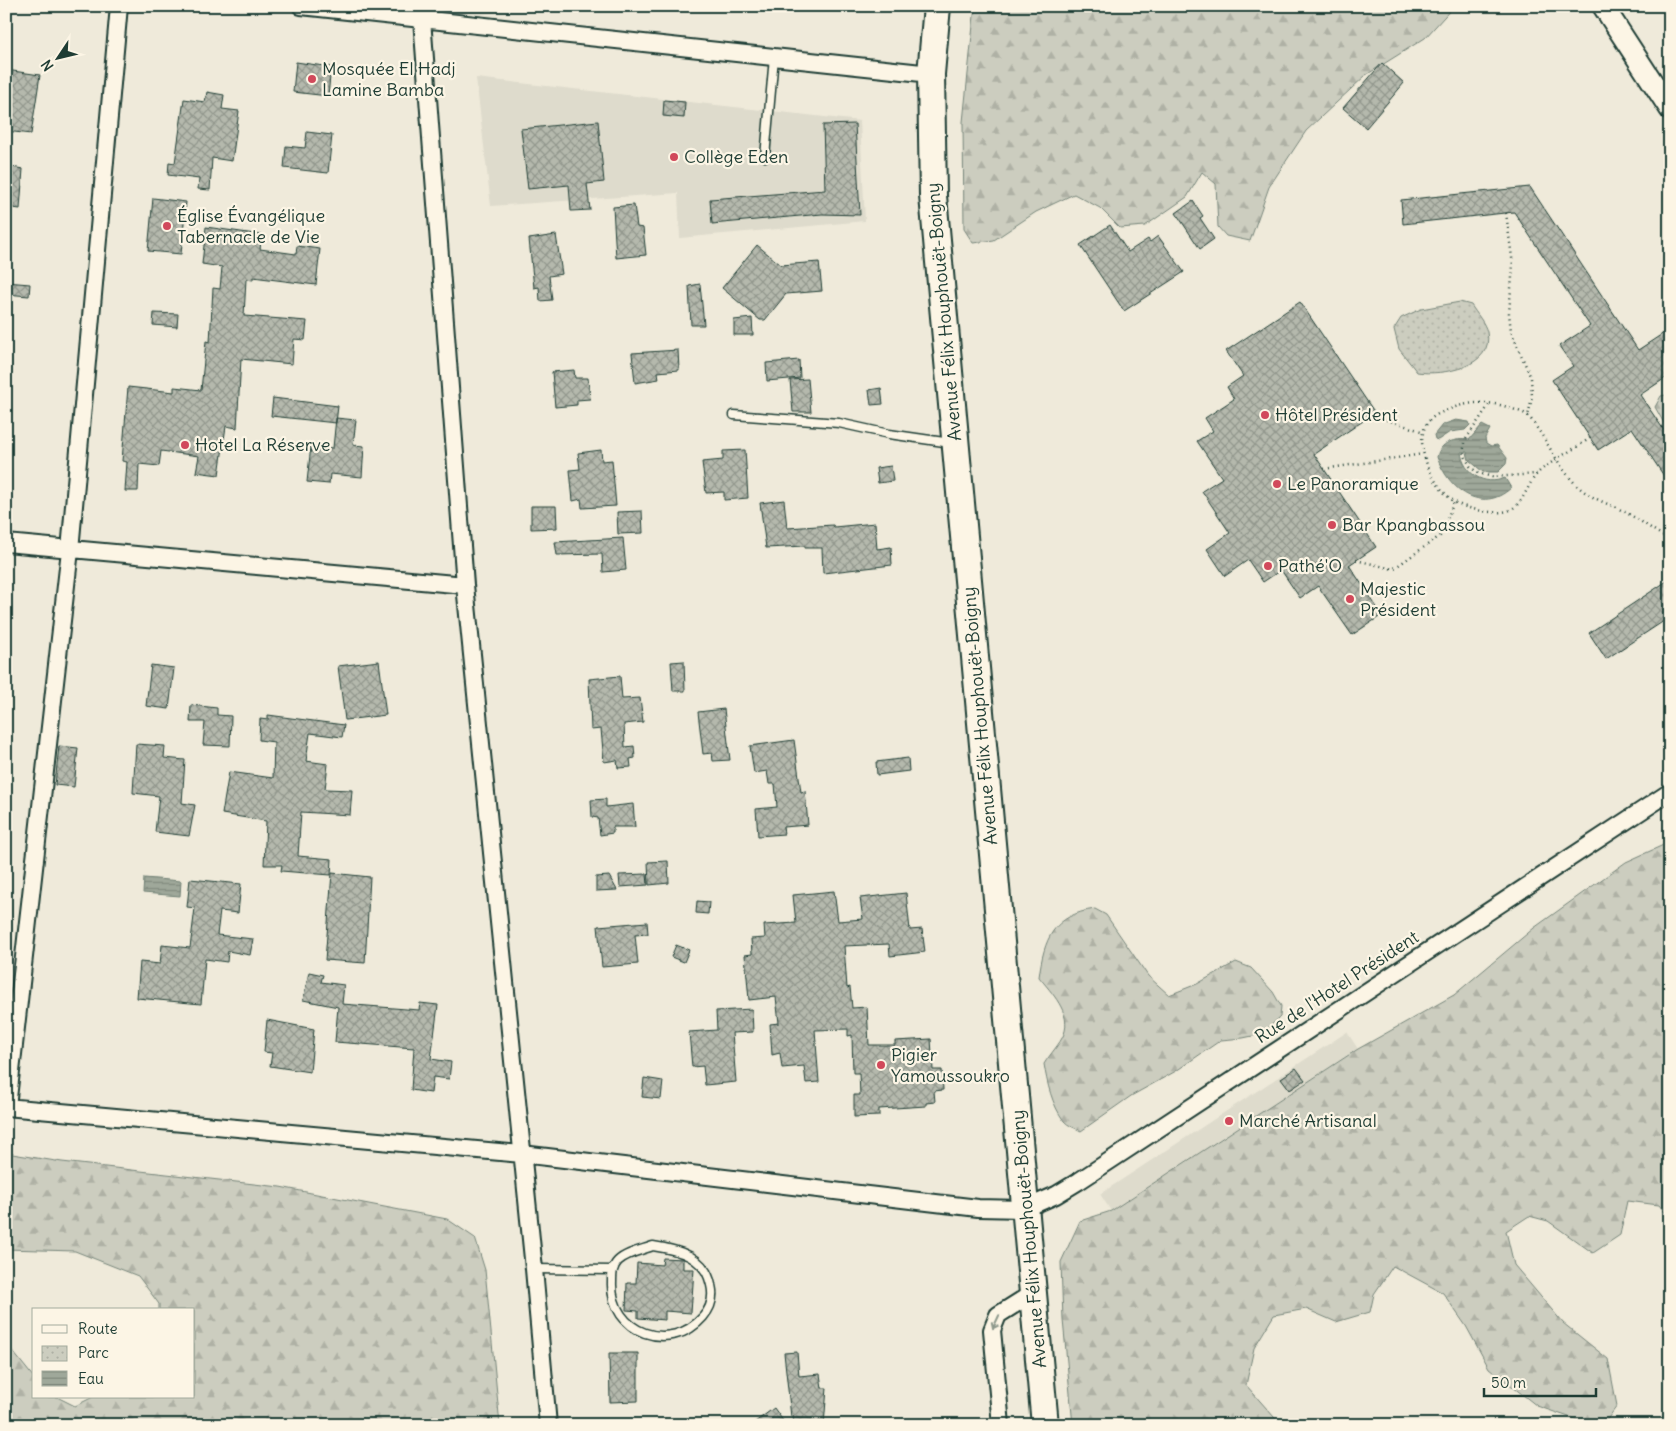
<svg xmlns="http://www.w3.org/2000/svg" width="1676" height="1431" font-family="Delius,sans-serif">
<style>
.built{fill:#dedbcc}
.forest{fill:url(#forest-firs);stroke:#76857a}
.park{fill:url(#park-dots);stroke:#76857a}
.water{fill:url(#water-rules);stroke:#6c7d71}
.building{fill:url(#building-cross-hatch);stroke:#1f3d34}
.lines{fill:none;stroke-linecap:round;stroke-linejoin:round}
.service-casing{stroke:#1f3d34;stroke-width:11}
.minor-casing{stroke:#1f3d34;stroke-width:20}
.tertiary-casing{stroke:#1f3d34;stroke-width:24}
.trunk-casing{stroke:#1f3d34;stroke-width:30}
.path{stroke:#1f3d34;stroke-width:2.5;stroke-dasharray:1 4;stroke-linecap:butt}
.service{stroke:#fcf5e5;stroke-width:8}
.minor{stroke:#fcf5e5;stroke-width:16}
.tertiary{stroke:#fcf5e5;stroke-width:20}
.trunk{stroke:#fcf5e5;stroke-width:26}
.oneway{stroke:#8e998c}
.poi-dot{fill:#d1495b;stroke:#fcf5e5;stroke-width:2}
.labels{text-anchor:middle;stroke-width:4.5;stroke-linejoin:round;paint-order:stroke}
.poi-label{font-size:18px;fill:#1f3d34;stroke:#fcf5e5;text-anchor:start}
.street-label{font-size:18px;fill:#1f3d34;stroke:#fcf5e5}
</style>
<defs>
<pattern id="forest-firs" width="22" height="20" patternUnits="userSpaceOnUse" patternTransform="scale(1.25)"><rect width="22" height="20" fill="#cccdbf"/><path d="M5 1l3.5 6h-7zM16 11l3.5 6h-7z" fill="#afb1a5"/></pattern>
<pattern id="park-dots" width="8" height="8" patternUnits="userSpaceOnUse" patternTransform="scale(1.25)"><rect width="8" height="8" fill="#cccdbf"/><path d="M2 2h.1M6 6h.1" fill="none" stroke="#afb1a5" stroke-width="1.8" stroke-linecap="round"/></pattern>
<pattern id="water-rules" width="6" height="5" patternUnits="userSpaceOnUse" patternTransform="scale(1.25)"><rect width="6" height="5" fill="#9fa89a"/><path d="M0 2.5h6" fill="none" stroke="#818a7e"/></pattern>
<pattern id="building-cross-hatch" width="8" height="8" patternUnits="userSpaceOnUse" patternTransform="scale(1.25)"><rect width="8" height="8" fill="#b5b9ad"/><path d="M0 0l8 8M0 8l8-8" fill="none" stroke="#93988e"/></pattern>
</defs>
<rect width="100%" height="100%" fill="#efeada"/>
<filter id="ink" filterUnits="userSpaceOnUse"><feTurbulence type="fractalNoise" baseFrequency=".02" numOctaves="2"/><feDisplacementMap in="SourceGraphic" scale="10" xChannelSelector="R" yChannelSelector="G"/><feConvolveMatrix kernelMatrix="1 2 1 2 8 2 1 2 1" color-interpolation-filters="sRGB"/></filter>
<g filter="url(#ink)">
<!-- built -->
<path class="built" d="M476,78l384,43 5,100 -185,17 -2,-45 -187,13z
M1347,1032l11,17 -247,162 -11,-17z"/>
<!-- forest -->
<path class="forest" d="M975,6h479l-29,32 -59,37 -60,56 -37,56 -19,54 -24,-5 -8,-9 -2,-43 -14,-12 -15,25 -42,29 -25,2 -20,-20 -26,-14 -38,18 -42,28 -21,3 -9,-14 -1,-107z
M1670,394v40l-15,-27 6,-11z
M1670,842v377l-11,-14 -32,-4 -7,34 -27,18 -45,-32 -19,-5 -23,15 8,34 49,58 45,36 9,47 -14,19h-11l-55,-19 -48,-38 -23,-42 -23,-33 -50,-27 -19,28 -4,18 -34,10 -30,-13 -32,6 -20,33 -8,37 35,40h-208l-10,-105 -2,-58 19,-41 31,-10 247,-162 96,-54 80,-67 92,-66z
M1095,909l11,6 42,61 21,19 28,-11 39,-22 15,6 22,24 8,14 -1,11 -18,17 -19,4 -22,2 -45,31 -45,25 -50,35c-5,-3 -13,-5 -17,-10 -12,-16 -17,-38 -20,-57 6,-10 16,-20 20,-30 8,-21 -13,-42 -25,-57 5,-38 14,-62 56,-68z
M6,1153l56,9 218,25 167,32 28,19 10,32 15,155h-494v-82l28,35v19h23l18,9 18,-9h101v-87h-35v-6l-21,-28 -63,-25 -69,-2z"/>
<!-- park -->
<path class="park" d="M1460,302l11,3c5,8 14,18 16,27 8,35 -45,44 -70,40l-18,-23 -5,-20 7,-11 20,-9z"/>
<!-- water -->
<path class="water" d="M1456,420l13,2 1,3 -5,5 -15,2 -12,8 -3,-1 -1,-4 8,-10z
M1482,425l8,4 -5,9 1,5 5,3 6,-1 10,13 -1,6 -8,8h-15l-14,-12 -2,-8h-6c2,21 23,35 44,26l6,10c-30,27 -63,1 -74,-31 3,-15 18,-19 32,-17z
M144,878l37,3 -1,15 -37,-3z"/>
<!-- building -->
<path class="building" d="M296,62l35,5 -3,29 -35,-4z
M1382,63l22,20 -38,45 -23,-20z
M6,70l34,5 -9,59 -25,-3z
M207,92l17,3 -2,14 17,2 -7,50 -20,-3 -2,32 -12,-1 1,-10 -31,-4 1,-13 6,1 9,-64 21,3z
M664,100l21,2 -1,16 -21,-2z
M598,121l6,61 -17,2 3,26 -19,1 -2,-26 -41,4 -7,-60z
M855,124l5,91 -38,-1 -110,10 -2,-25 115,-9 -2,-65z
M307,132l25,3 -4,38 -44,-5 2,-22 19,2z
M6,166l17,3 -3,40 -14,-2z
M1530,187l108,163 32,-21v46l-30,20 30,44v46l-38,-57 -34,22 -46,-70 21,-14 -14,-20 31,-20 -76,-114 -111,12 -2,-24z
M153,198l33,4 -5,52 -33,-3z
M1193,201l10,15 -3,2 14,21 -14,10 -24,-36z
M634,205l3,22 6,1 3,27 -30,3 -3,-51z
M1110,225l18,27 20,-13 2,3 8,-6 26,36 -60,39 -44,-66z
M206,227l56,8 -2,14 36,5 1,-8 23,3 -4,36 -63,-8v3l-7,-1 -2,37 63,5 -2,19 -11,-1 -2,25 -51,-5 -4,69 -11,-2 -7,49 -23,-3 3,-16 -38,-5 -2,15 -20,-2 -1,27h-13l2,-29 -5,-1 6,-74 46,5v-5l27,3 5,-49 4,1 3,-54 7,1 2,-22 -20,-3z
M556,235l6,39 -13,2 3,24 -12,1 -1,-14 -5,1 -5,-49z
M757,245l24,20 38,-3 3,29 -36,3 -21,26h-5l-38,-32z
M6,282l24,2 -1,12 -23,-2z
M700,284l4,41h-13l-2,-39z
M1300,302l75,111 -61,41 62,93 -27,18 33,50 -30,20 -34,-49 -18,12 -19,-28 -18,12 -15,-22 -23,16 -18,-27 23,-16 -28,-42 20,-13 -25,-37 16,-10 -8,-13 29,-19 -7,-12 16,-11 -17,-25z
M154,313l24,1 -1,13 -24,-2z
M752,318l1,17h-19v-15z
M678,350l1,20 -21,2 1,7 -24,4 -3,-30z
M799,360l1,18 -33,3 -1,-18z
M574,370l1,8h13l2,21 -13,1v5l-22,2 -3,-35z
M808,379l3,33h-18l-3,-32z
M881,388l2,16 -12,1 -2,-15z
M273,398l65,8 -2,17 -65,-7z
M336,418l20,2 -3,25 11,1 -2,31 -32,-3 -1,10 -22,-2 4,-36 22,2z
M601,450l1,11 10,-1 4,46 -34,2 -1,-9 -8,2 -3,-31 10,-1 -2,-16z
M745,450l3,48 -24,2v-8l-18,1 -4,-31 21,-2v-9z
M891,466l2,15 -15,2 -2,-15z
M784,500l3,28 46,-3 1,2 41,-4 2,26 14,-2 1,18 -69,8 -1,-25h-17v-2l-39,2 -6,-45z
M531,506h25l1,22 -26,1z
M642,511l1,22 -25,1 -1,-22z
M623,538l3,32 -23,2 -1,-18 -45,1 -2,-13z
M1670,579v38l-64,42 -17,-26z
M379,661l7,54 -41,5 -7,-54z
M684,661l1,30h-12l-2,-29z
M151,665l23,3 -5,41 -23,-3z
M620,676l2,23 18,-1 3,24 -19,2 1,23 9,-1 1,12 -5,1 1,8 -13,1 -1,-8 -13,2 -3,-33 -10,1 -2,-51z
M191,705l26,3v7l14,1 -1,30 -27,-1 2,-23h-15z
M724,709l6,51 -17,1 -1,-8 -9,1 -5,-42z
M268,715l76,10 -2,12 -32,-4 -4,28 22,3 -3,25 27,1 -2,25 -49,-3 -3,44 34,3 -1,16 -50,-4 1,-6h-18l2,-44 -44,-7 7,-42 44,6 1,-36 -15,-2 1,-21 8,1z
M794,740l7,52 4,-1 3,34 -25,2 1,7 -26,2 -2,-27 21,-2 -2,-23h-6l-2,-13 -13,2 -4,-27z
M136,744l29,2 -1,12 21,2 -3,43 13,2 -6,31 -34,-4 4,-36 -26,-3z
M59,746l19,2 -4,39 -19,-2z
M908,758l1,13 -32,4 -1,-13z
M606,799v8l27,-3 2,23h-22v6l-13,2 -2,-17 -6,-1 -1,-17z
M668,861l1,22 -20,2 -1,-23z
M332,873l38,4 -5,86 -40,-3z
M647,874l1,11 -28,2 -1,-12z
M609,876l8,14 -21,1v-14z
M190,879l51,5 -3,29 -18,-2 -3,24 36,4 -3,16 -22,-4 -1,11 -22,-3 -4,45 -64,-6 3,-36 20,2 2,-19 28,3 5,-40 -8,-1z
M834,891l4,30 25,-2 -3,-21 46,-5 4,37 12,-1 3,23 -35,4 -1,-12 -45,2 3,42 3,-1 2,21 15,-1 2,38h26v-4l36,-2 2,31h9l1,20 -9,1 1,11 -9,1v3l-47,3v7l-25,1v-22h6l-1,-22h-6l-1,-38 -4,1v-7l-33,1 4,52 -13,1 -2,-17 -22,2 -2,-15 -8,2 -2,-31 9,-1 -3,-26 -27,3 -4,-45 7,-1 -1,-15 14,-1 -1,-13 32,-2 -3,-28z
M697,901l12,1 -1,12 -12,-1z
M647,922l1,12 -13,1 3,29 -36,3 -4,-41z
M676,945l13,5 -5,12 -13,-5z
M309,972l14,3 -2,7 23,3 -2,19 77,6 1,-7 18,2 -7,54 20,3 -2,17 -16,-2 -2,16 -20,-3 3,-42 -79,-6 3,-35 -35,-7z
M752,1009l1,23 -21,1 4,49 -31,3 -2,-19 -11,1 -3,-35 28,-2 -1,-19z
M267,1020l47,9 -4,43 -40,-6 2,-13 -8,-1z
M1296,1068l9,12 -15,10 -9,-12z
M644,1078l19,3 -2,18 -19,-2z
M663,1258l20,1v10h11l-3,44 -26,-2v9l-27,-2v-7l-12,-1 1,-27h9l1,-20 25,2z
M797,1352l2,24 21,-2 2,14h5l-3,37h-30l-1,-9 -2,1 -7,-64z
M609,1353h29v48l-28,1z
M774,1408l12,17h-35z"/>
<g class="lines">
<!-- service casing -->
<g class="service-casing">
<path id="service" d="M765,157l9,-100
M734,415l105,8 50,11 62,9
M653,1246c26,4 52,10 58,39 3,12 0,23 -8,32 -32,37 -93,17 -91,-35 0,-7 0,-15 6,-21 8,-8 24,-11 35,-15z
M534,1269l78,1"/>
</g>
<!-- minor casing -->
<g class="minor-casing">
<path id="minor" d="M301,6l630,68
M421,6l44,579 69,684 14,156
M6,543l459,42
M6,1107l516,47 456,54 46,1 32,-14 23,-14 591,-389
M7,1107l63,-557 49,-544
M1001,1425l-9,-95 6,-15 35,-22"/>
</g>
<!-- tertiary casing -->
<g class="tertiary-casing">
<path id="tertiary" d="M1603,6l67,103"/>
</g>
<!-- trunk casing -->
<g class="trunk-casing">
<path id="trunk" d="M937,6l-6,68 2,122 112,1229"/>
</g>
<!-- path -->
<path class="path" d="M1506,213l7,52 -4,48 2,18 20,47 1,19 -4,19
M1489,405l-23,34 -3,13 7,14 6,6 16,5 45,-3
M1372,415l52,17
M1590,438c-13,10 -43,25 -53,36 -10,11 -13,29 -27,36 -12,6 -45,-1 -55,-8 -20,-13 -42,-54 -29,-77 5,-9 16,-13 24,-16 19,-8 41,-8 60,-1 5,2 13,4 17,7 5,4 8,11 12,16 13,19 24,43 42,58 13,11 29,15 44,23 15,8 29,19 45,28
M1324,469l99,-15
M1356,560l37,9 47,-33 14,-34"/>
<!-- service -->
<use href="#service" class="service"/>
<!-- minor -->
<use href="#minor" class="minor"/>
<!-- tertiary -->
<use href="#tertiary" class="tertiary"/>
<!-- trunk -->
<use href="#trunk" class="trunk"/>
</g>
<!-- one-way arrows -->
<defs><path id="oneway-shaft" d="M-6 0H5M1.5-3L5.5 0L1.5 3" fill="none" stroke-width="1.6" stroke-linecap="round" stroke-linejoin="round" transform="scale(1.25)"/></defs>
<use class="oneway" href="#oneway-shaft" transform="translate(996 1322) rotate(115)"/>
</g>
<!-- markers -->
<g class="poi-dot">
<circle cx="312" cy="79" r="5"/>
<circle cx="674" cy="157" r="5"/>
<circle cx="167" cy="226" r="5"/>
<circle cx="1265" cy="415" r="5"/>
<circle cx="185" cy="445" r="5"/>
<circle cx="1277" cy="484" r="5"/>
<circle cx="1332" cy="525" r="5"/>
<circle cx="1268" cy="566" r="5"/>
<circle cx="1350" cy="599" r="5"/>
<circle cx="881" cy="1065" r="5"/>
<circle cx="1229" cy="1121" r="5"/>
</g>
<g class="labels">
<!-- poi labels -->
<g class="poi-label">
<text x="322" y="75">Mosquée El Hadj<tspan x="322" dy="21">Lamine Bamba</tspan></text>
<text x="684" y="163">Collège Eden</text>
<text x="177" y="222">Église Évangélique<tspan x="177" dy="21">Tabernacle de Vie</tspan></text>
<text x="1275" y="421">Hôtel Président</text>
<text x="195" y="451">Hotel La Réserve</text>
<text x="1287" y="490">Le Panoramique</text>
<text x="1342" y="531">Bar Kpangbassou</text>
<text x="1278" y="572">Pathé'O</text>
<text x="1360" y="595">Majestic<tspan x="1360" dy="21">Président</tspan></text>
<text x="891" y="1061">Pigier<tspan x="891" dy="21">Yamoussoukro</tspan></text>
<text x="1239" y="1127">Marché Artisanal</text>
</g>
<!-- street labels -->
<g class="street-label">
<text transform="translate(944 312) rotate(-95)" y="6">Avenue Félix Houphouët-Boigny</text>
<text transform="translate(980 716) rotate(-95)" y="6">Avenue Félix Houphouët-Boigny</text>
<text transform="translate(1337 987) rotate(-33)" y="6">Rue de l'Hotel Président</text>
<text transform="translate(1029 1239) rotate(-95)" y="6">Avenue Félix Houphouët-Boigny</text>
</g>
</g>
<!-- margin -->
<rect width="1676" height="1431" fill="none" stroke="#fcf5e5" stroke-width="25"/>
<rect x="12" y="12" width="1651" height="1406" fill="none" stroke="#1f3d34" stroke-width="2" filter="url(#ink)"/>
<!-- legend -->
<rect x="32" y="1308" width="162" height="90" fill="#fcf5e5" stroke="#a4ab9e"/>
<rect x="42" y="1325" width="25" height="8" fill="#fcf5e5" stroke="#a4ab9e"/>
<text x="78" y="1334" font-size="15" fill="#1f3d34">Route</text>
<rect x="42" y="1346" width="25" height="15" fill="url(#park-dots)" stroke="#a4ab9e"/>
<text x="78" y="1358" font-size="15" fill="#1f3d34">Parc</text>
<rect x="42" y="1371" width="25" height="15" fill="url(#water-rules)" stroke="#a4ab9e"/>
<text x="78" y="1384" font-size="15" fill="#1f3d34">Eau</text>
<!-- north arrow -->
<g transform="translate(58 58) rotate(235)" stroke="#fcf5e5" stroke-width="4" paint-order="stroke">
<path d="M0-4L9 19L0 12L-9 19Z" fill="#1f3d34"/>
<text y="-8" font-size="14" font-weight="bold" text-anchor="middle" fill="#1f3d34">N</text>
</g>
<!-- scale -->
<path d="M1484 1388v8h112v-8" fill="none" stroke="#1f3d34" stroke-width="2.5"/>
<text x="1491" y="1388" font-size="15" fill="#1f3d34" stroke="#fcf5e5" stroke-width="4" paint-order="stroke">50 m</text>
</svg>
